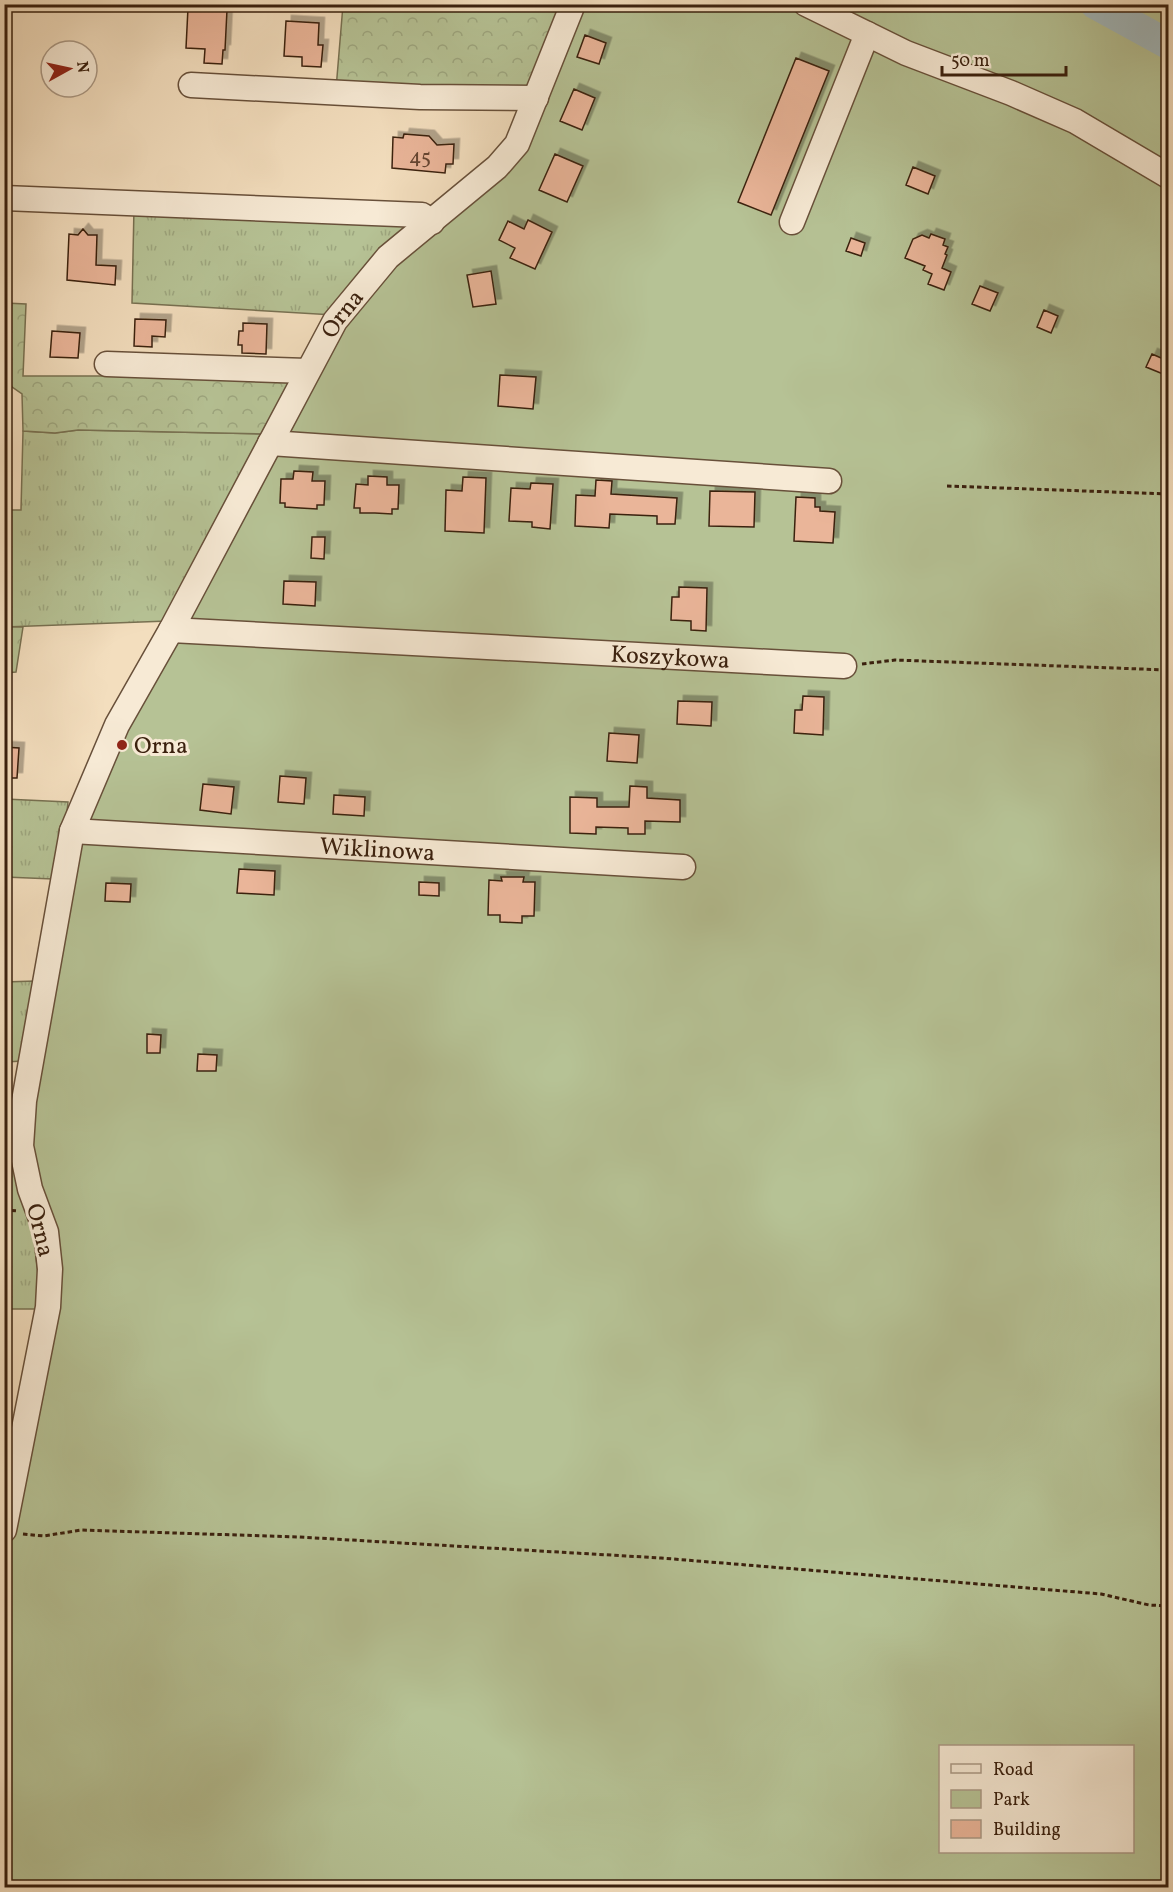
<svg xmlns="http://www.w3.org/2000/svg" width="1173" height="1892" font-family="Vollkorn,serif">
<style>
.grass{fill:url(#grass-tufts);stroke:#787152;stroke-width:1.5}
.forest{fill:url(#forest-crowns);stroke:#787152;stroke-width:1.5}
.green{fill:#b6c295;stroke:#787152;stroke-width:1.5;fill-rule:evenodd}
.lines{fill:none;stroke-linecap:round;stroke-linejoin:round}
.river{stroke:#a2b9bd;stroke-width:30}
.building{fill:#eab599;stroke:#3a200e;stroke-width:1.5;filter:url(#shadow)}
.minor-casing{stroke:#68503a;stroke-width:27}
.path{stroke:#3a200e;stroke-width:3;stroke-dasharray:4.5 3;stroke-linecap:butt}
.minor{stroke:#f7ead5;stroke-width:24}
.poi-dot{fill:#8f2418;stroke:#f7ead5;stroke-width:2}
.labels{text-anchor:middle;stroke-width:6;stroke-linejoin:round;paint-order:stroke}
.number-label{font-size:21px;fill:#664531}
.street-label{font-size:24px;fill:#3a200e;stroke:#f7ead5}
.poi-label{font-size:24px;fill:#3a200e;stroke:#f7ead5;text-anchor:start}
</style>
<defs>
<pattern id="grass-tufts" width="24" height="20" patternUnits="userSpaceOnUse" patternTransform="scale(1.5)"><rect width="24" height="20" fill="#b6c295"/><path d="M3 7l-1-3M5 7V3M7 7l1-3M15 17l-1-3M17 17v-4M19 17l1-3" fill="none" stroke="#9da67f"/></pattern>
<pattern id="forest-crowns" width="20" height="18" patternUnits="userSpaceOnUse" patternTransform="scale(1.5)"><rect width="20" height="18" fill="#b6c295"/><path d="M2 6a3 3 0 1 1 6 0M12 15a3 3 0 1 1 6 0" fill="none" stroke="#9da67f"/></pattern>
<filter id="shadow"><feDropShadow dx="5.5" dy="-5.5" stdDeviation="0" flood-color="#0004"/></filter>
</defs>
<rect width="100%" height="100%" fill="#f3debe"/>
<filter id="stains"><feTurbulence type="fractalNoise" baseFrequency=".00333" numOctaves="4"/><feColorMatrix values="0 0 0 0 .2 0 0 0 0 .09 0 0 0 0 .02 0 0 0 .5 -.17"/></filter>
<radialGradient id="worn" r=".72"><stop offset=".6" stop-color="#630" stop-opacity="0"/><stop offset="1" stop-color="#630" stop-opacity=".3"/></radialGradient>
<!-- grass -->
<path class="grass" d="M134,208l283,11 -83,96 -202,-12z
M78,430l186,4 -96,187 -163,6 -1,-117h17l2,-79 32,2z
M5,799l63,3 -3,29 -12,48 -48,-2z
M35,981l-12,80 -18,1 -1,-80z
M15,1156c13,53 25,98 24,153h-34l-1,-152z"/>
<!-- forest -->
<path class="forest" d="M343,5h69l153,7 -37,82 -192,-5z
M5,303l21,1 -3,72h277l-36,58 -186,-4 -23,3 -32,-2 -1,-37 -17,-12z
M5,627h18l-7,45 -11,1z"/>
<!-- green -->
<path class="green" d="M580,5h588v1882l-1163,1v-302l8,-62 41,-216 -27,-169 47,-281 46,-126 227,-415 44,-54 122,-100zM940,1746h192v106h-192z"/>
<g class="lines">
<!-- river -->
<path class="river" d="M1095,4l73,40"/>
</g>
<!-- building -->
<path class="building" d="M188,8l39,2 -2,40h-2l-1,14 -18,-1 1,-14 -19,-1z
M286,21l33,2 -1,22h5l-2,22 -19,-1v-9l-18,-1z
M585,35l21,8 -7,21 -22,-7z
M796,58l33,13 -58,144 -33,-13z
M574,89l21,9 -13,32 -22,-9z
M404,134l25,2 8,9 17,-1 -1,20h-7l-1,9 -53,-5 1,-31 10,1z
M555,154l28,12 -16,36 -28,-12z
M913,167l22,9 -7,18 -22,-9z
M528,220l24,12 -17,37 -25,-11 5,-10 -16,-8 9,-19 16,8z
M83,229l5,6h9l-1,30 20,1 -1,19 -48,-5 2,-46 9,1z
M931,234l14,5 -2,6 5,2 -3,7 2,1 -5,13 9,4 -7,18 -16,-6 4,-10 -9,-4 2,-4 -20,-8 8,-19 9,-4 7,3z
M851,238l14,5 -4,13 -15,-5z
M491,271l5,33 -23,3 -6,-32z
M980,286l18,7 -8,18 -18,-7z
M1044,310l14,6 -7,17 -14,-6z
M135,319l31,1 -1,17 -13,-1v11l-18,-1z
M243,323l24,1 -1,30 -24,-1v-8h-4l1,-14h4z
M52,331l28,2 -2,25 -28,-1z
M1152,354l16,7 -5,13 -17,-7z
M500,375l36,2 -3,32 -35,-3z
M294,471l19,1 -1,9h13l-1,24h-7v4l-17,-1 -15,-1v-4h-5l1,-24h12z
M368,476l19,1v8h12l-1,24h-6v5l-17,-1h-15v-5h-6l2,-24 12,1z
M463,477l23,1 -2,55 -39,-2 1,-41 16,1z
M596,480l16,1 -1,13 66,4 -2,26h-18v-8l-47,-2 -1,14 -34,-2 1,-31 19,1z
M531,483l22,1 -3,45 -18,-2v-5l-23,-1 2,-33 19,1z
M710,491l45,1 -1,35 -45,-1z
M796,497l19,1v9h5v4l15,1 -2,31 -39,-2z
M312,537h13l-1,22 -13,-1z
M284,581l32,1 -1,24 -32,-2z
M679,587l28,1 -1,43 -15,-1v-9l-20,-1 1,-23h7z
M803,696l21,1 -1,38 -29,-2 1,-23h7z
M678,701l34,1 -1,24 -34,-2z
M609,733l30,2 -2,28 -30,-2z
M4,747l15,1 -2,30h-13z
M280,776l26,2 -2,26 -26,-2z
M203,784l31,3 -3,27 -31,-4z
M630,786l17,1v11l33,2v22l-35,-1v13h-17v-6l-32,-1v7l-26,-1v-36l27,1v9h32z
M334,795l31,2 -1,19 -31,-2z
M239,869l36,2 -1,24 -37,-2z
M501,877h23l-1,5h12l-1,34h-12v7l-22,-1v-7h-12l1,-35 13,1z
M419,882l20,1v13l-20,-1z
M106,883l25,1 -1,18 -25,-1z
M147,1034l14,1 -1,18h-13z
M198,1054l19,1 -1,16h-19z"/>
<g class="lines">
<!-- minor casing -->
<g class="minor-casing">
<g id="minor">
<path d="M806,4l100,49 105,40 64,28 93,55"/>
<path d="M191,85l229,12 116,1"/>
<path d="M4,198l418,17 10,7"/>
<path d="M792,222l75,-188"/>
<path d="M107,364l200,7"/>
<path d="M270,443l559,38"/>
<path id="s1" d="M171,630l673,36"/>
<path id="s2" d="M72,831l611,36"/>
<path id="s3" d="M4,1530l44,-223 2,-38 -4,-37 -16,-43 -9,-43 3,-45 48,-270 45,-106 54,-95 164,-309 53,-64 109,-90 20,-23 56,-140"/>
</g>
</g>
<!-- path -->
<path class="path" d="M947,486l221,8
M862,664l33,-4 273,10
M4,1210l14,1
M23,1534l21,2 37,-6 218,7 362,21 440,36 48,11 19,1"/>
<!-- minor -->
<use href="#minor" class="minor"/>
</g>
<!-- markers -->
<circle class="poi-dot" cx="122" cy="745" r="6"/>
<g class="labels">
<!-- number labels -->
<g class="number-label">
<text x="420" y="163">45</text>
</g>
<!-- street labels -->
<g class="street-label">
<text dy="8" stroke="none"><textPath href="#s3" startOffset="1296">Orna</textPath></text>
<text dy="8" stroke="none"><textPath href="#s1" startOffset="500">Koszykowa</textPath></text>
<text dy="8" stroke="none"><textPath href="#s2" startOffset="306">Wiklinowa</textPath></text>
<text transform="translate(41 1230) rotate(76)" y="8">Orna</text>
</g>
<!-- poi labels -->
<g class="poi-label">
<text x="134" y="753">Orna</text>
</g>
</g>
<!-- margin -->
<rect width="1173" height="1892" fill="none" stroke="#f3debe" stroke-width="24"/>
<rect x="6" y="6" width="1161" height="1880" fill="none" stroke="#3a200e" stroke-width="3"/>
<rect x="12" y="12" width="1149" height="1868" fill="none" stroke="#3a200e" stroke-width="1.5"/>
<!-- legend -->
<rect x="939" y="1745" width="195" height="108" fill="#f7ead5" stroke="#ab9985" stroke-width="1.5"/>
<rect x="951" y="1764" width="30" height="9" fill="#f7ead5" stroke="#ab9985" stroke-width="1.5"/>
<text x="993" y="1775" font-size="18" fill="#3a200e">Road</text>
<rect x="951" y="1790" width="30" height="18" fill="#b6c295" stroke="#ab9985" stroke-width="1.5"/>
<text x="993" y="1805" font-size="18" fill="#3a200e">Park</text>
<rect x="951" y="1820" width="30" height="18" fill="#eab599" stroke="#ab9985" stroke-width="1.5"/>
<text x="993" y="1835" font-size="18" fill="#3a200e">Building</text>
<!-- north arrow -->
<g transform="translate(69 69) rotate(82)"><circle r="28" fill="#f7ead5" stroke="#ab9985" stroke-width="1.5"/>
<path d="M0-4.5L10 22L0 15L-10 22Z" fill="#8f2418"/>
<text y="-9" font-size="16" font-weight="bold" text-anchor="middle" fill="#3a200e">N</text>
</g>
<!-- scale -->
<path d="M942 66v9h124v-9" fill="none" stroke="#3a200e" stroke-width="3"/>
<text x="951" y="66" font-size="18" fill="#3a200e" stroke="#f7ead5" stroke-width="4.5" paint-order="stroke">50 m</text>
<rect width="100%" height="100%" filter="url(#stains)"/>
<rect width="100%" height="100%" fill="url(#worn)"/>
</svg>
